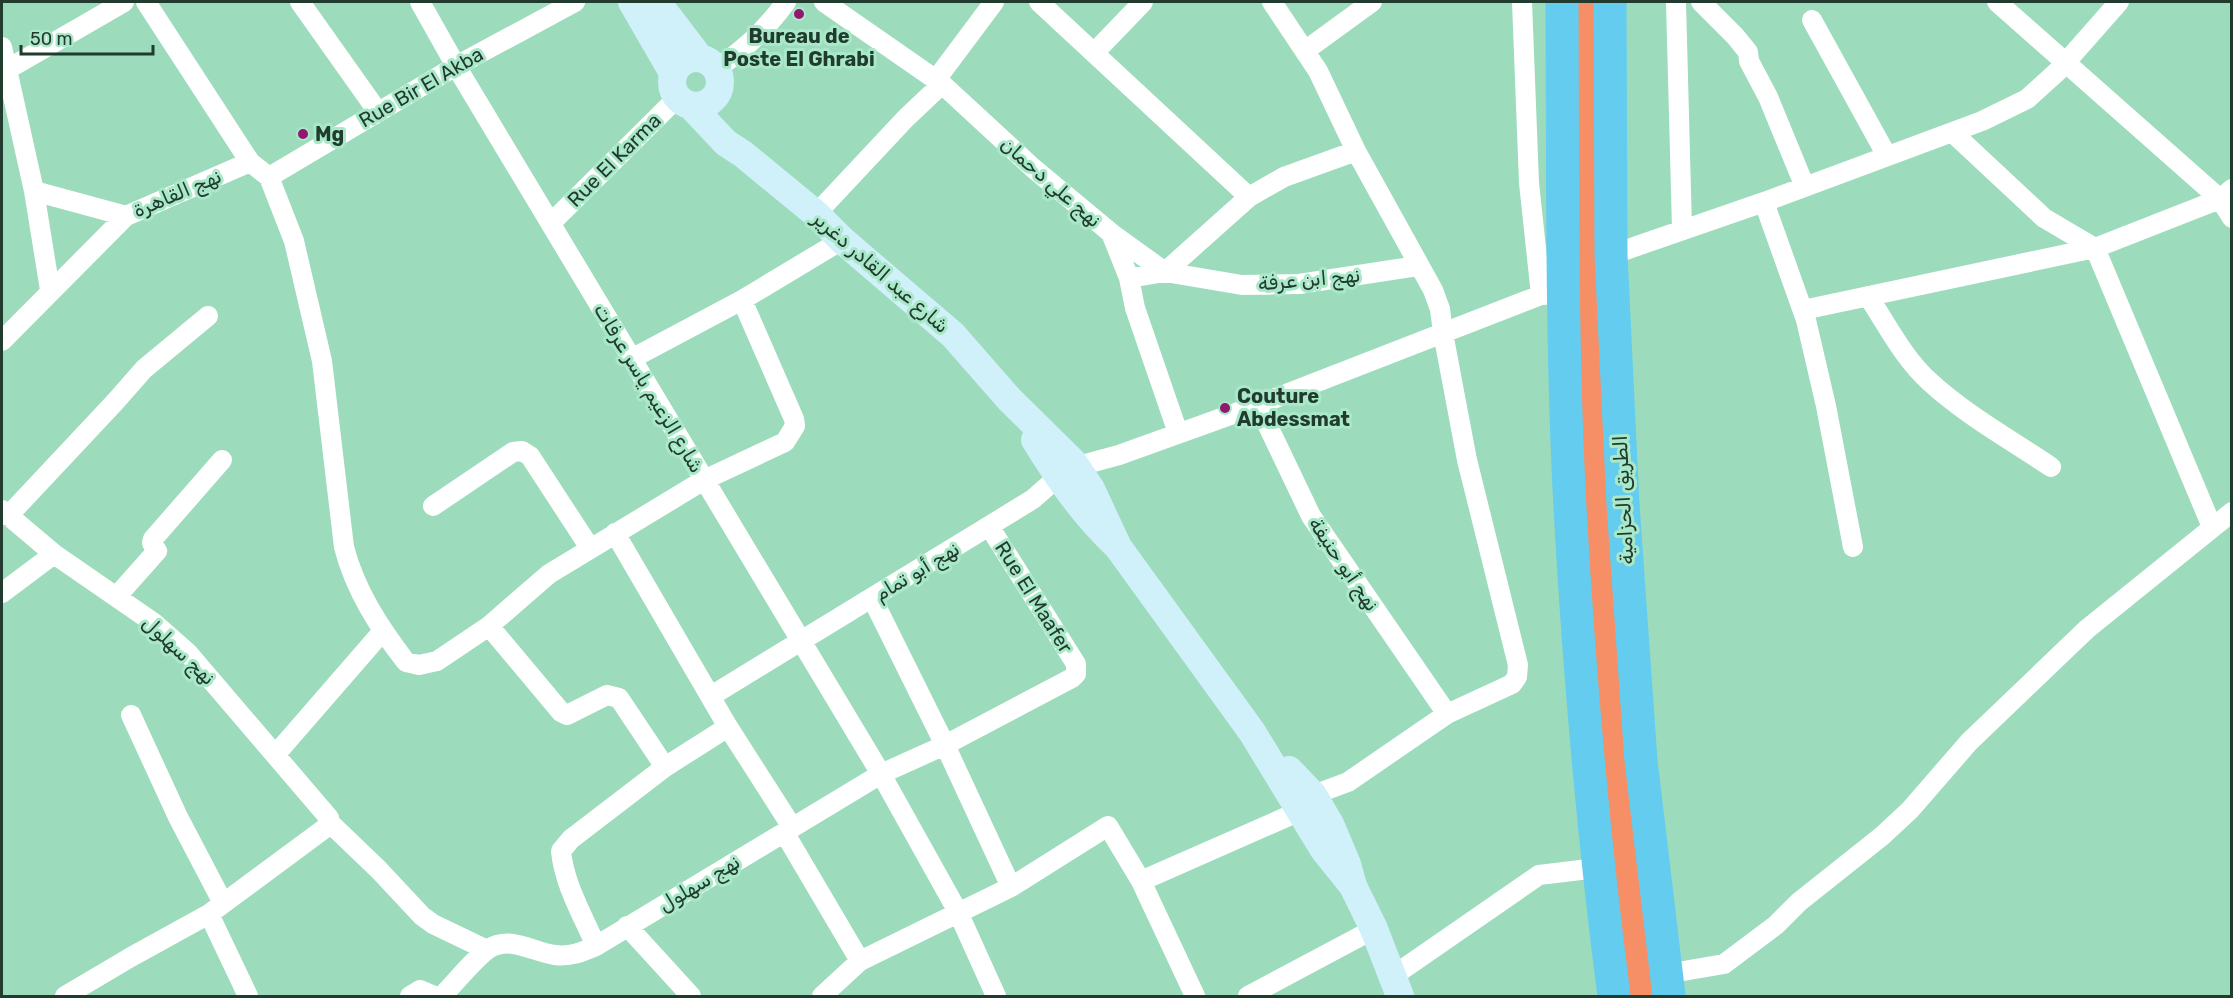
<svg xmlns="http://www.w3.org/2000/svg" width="2233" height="998" font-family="Rubik,'Noto Sans Arabic',sans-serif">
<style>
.green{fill:#f68f66}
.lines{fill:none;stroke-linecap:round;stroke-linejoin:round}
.street{stroke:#fff;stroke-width:20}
.secondary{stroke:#d0f0fa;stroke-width:28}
.highway{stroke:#63ccef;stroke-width:33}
.poi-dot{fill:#931671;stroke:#a9e8c8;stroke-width:2}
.labels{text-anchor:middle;stroke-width:6;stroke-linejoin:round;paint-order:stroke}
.poi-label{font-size:20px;font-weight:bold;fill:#213b2e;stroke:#a9e8c8;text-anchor:start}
.street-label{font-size:20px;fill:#213b2e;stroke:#a9e8c8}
</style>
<rect width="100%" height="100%" fill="#9cdbbc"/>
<!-- green -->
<path class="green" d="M1574,2h24l62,994h-33l-10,-78 -35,-409z"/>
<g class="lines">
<!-- street -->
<path class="street" d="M146,2l104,160 19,15 25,64 28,120 22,186c11,43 35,80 62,115l13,3 18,-4 52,-35 60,-52 155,-94 81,-38 10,-16 -1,-7 -52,-119
M300,2l78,110
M420,2l36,64 425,708 77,138 38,84
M824,2l118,82 91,84 78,65 18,45 6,30 43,125
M1039,2l210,195
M1522,2l7,181 12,112
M1676,2l6,227
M1701,2l34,34 13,16 1,9 19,36 37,90
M1997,2l223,197 12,19
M1812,20l75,136
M2,47l32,144 16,99
M1306,50l66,-48
M1094,53l49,-51
M8,69l116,-67
M717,69c30,-23 46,-36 69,-67
M935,81l59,-79
M1953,133l91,85 51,30 125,-49 12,-10
M269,177l187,-111 119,-64
M34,191l92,25 124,-54
M1764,202l42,118 20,86 27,141
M816,214l90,-96 36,-34
M551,223l126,-125
M1111,233l54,39
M1611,255l153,-53 218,-81 45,-22 32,-29 60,-68
M1165,272l84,-75 35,-20 72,-26
M1129,278l36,-6 77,13 57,-1 119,-18
M1868,296c19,29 36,63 62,86 36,33 81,58 121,85
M1803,310l292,-62 117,279
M2,341l124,-125
M633,358l109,-58 100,-60
M1258,405l53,111 136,198
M433,506l80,-54 9,-1 8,5 60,92
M2,510l52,44 100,69 34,30 141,165 -1,8 -119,88 -78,43 -66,39
M8,516l107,-114 29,-33 64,-53
M615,533l113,194 64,100
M2,593l52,-39
M117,596l40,-45 -5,-8 1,-4 69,-79
M489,626l72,86 6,3 40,-20 12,3 46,69
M711,696l278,-170 44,-27 25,-22 13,-9 48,-13 139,-50 283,-110 22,-1
M131,715l47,102 45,86
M276,754l106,-122
M330,823l49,47 43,46 11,8 54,26
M784,832l76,129
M1141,881l159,-70 5,-9 8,-7 35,-13 99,-68 65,-30 5,-7 1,-12 -51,-205 -24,-127 -3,-24 -7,-19 -77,-139 -38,-80 -46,-69
M1011,887l97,-61 33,55 54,115
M209,914l39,82
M627,926l64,70
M596,946c-13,-30 -32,-62 -35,-95l10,-12 94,-72 63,-40
M1666,974l58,-10 52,-39 23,-23 83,-66 28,-26 59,-68 118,-113 145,-117
M1393,976l146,-101 58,-7
M410,996l10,-6 14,6
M442,996c13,-13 32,-37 46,-47 23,-14 44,3 67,6 16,2 27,-3 41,-9l285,-172 64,-29 127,-67 4,-4v-10l-87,-138
M822,996l38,-35 151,-74 -66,-142 -73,-147
M1248,996l126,-67"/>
<!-- secondary -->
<path class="secondary" d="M632,2l41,71
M657,2l42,55
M672 82a24 24 0 1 1 48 0a24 24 0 1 1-48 0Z
M691,106l35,37 17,11 73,60 26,26 111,95 57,65 63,62 18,27 27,58
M1035,440c24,39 49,75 83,107l134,185 72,118 29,36
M1289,770l24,25 17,29 17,40 6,22 21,43 26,67"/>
<!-- highway -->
<path class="highway" d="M1562,2c1,168 -1,337 8,506 9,163 23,326 44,488
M1610,2l1,253 12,250 18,256 28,235"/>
</g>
<!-- markers -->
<g class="poi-dot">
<circle cx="799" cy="14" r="6"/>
<circle cx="303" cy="134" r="6"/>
<circle cx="1225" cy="408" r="6"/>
</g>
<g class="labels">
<!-- poi labels -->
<g class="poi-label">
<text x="799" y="43" text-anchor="middle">Bureau de<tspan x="799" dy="23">Poste El Ghrabi</tspan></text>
<text x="315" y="141">Mg</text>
<text x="1237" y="403">Couture<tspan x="1237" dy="23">Abdessmat</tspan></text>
</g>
<!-- street labels -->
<g class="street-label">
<text transform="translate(421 87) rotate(-30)" y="7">Rue Bir El Akba</text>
<text transform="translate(614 160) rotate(-45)" y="7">Rue El Karma</text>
<text transform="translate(1051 182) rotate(41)" y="7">نهج علي دحمان</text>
<text transform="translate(177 193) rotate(-23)" y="7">نهج القاهرة</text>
<text transform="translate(881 272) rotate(41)" y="7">شارع عبد القادر دغرير</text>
<text transform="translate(1309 279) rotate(-5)" y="7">نهج ابن عرفة</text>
<text transform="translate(649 388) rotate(59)" y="7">شارع الزعيم ياسر عرفات</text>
<text transform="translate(1623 500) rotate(-93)" y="7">الطريق الحزامية</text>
<text transform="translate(1344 564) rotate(56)" y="7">نهج أبو حنيفة</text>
<text transform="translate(917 571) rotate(-31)" y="7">نهج أبو تمام</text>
<text transform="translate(1034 597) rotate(58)" y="7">Rue El Maafer</text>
<text transform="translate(179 650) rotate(43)" y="7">نهج سهلول</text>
<text transform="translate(699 883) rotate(-31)" y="7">نهج سهلول</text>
</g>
</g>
<!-- border -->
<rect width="2233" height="998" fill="none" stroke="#213b2e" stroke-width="6"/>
<!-- scale -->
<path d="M21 45v9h132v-9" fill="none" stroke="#213b2e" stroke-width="3"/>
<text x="30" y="45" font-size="18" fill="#213b2e" stroke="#a9e8c8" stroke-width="4.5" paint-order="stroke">50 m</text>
</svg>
